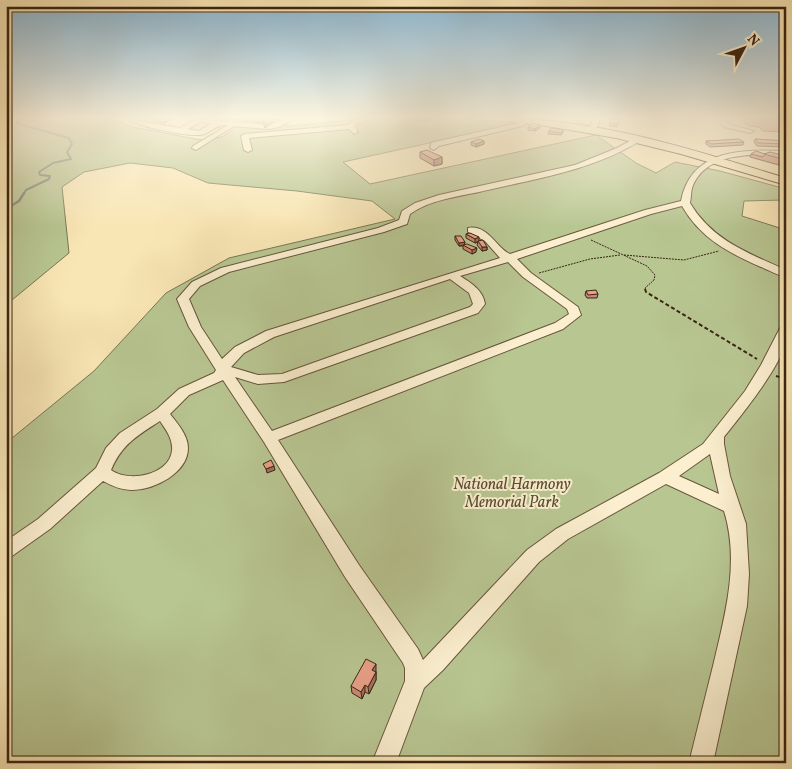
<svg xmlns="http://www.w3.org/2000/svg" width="792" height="769" font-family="Vollkorn,serif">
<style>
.green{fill:#b8c692;stroke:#787652}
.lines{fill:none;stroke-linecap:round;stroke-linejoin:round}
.stream-far1{stroke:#778075;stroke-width:2}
.stream{stroke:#778075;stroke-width:2.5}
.minor-casing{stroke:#69553b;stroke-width:2}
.major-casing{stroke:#392512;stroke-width:2}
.path-far1{stroke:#392512;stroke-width:1;stroke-dasharray:2 1;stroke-linecap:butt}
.path{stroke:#392512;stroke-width:2;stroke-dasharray:4 2.5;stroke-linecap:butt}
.minor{fill:#fbefcf;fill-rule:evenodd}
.major{fill:#f9e6b5;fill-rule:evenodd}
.wall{fill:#c88a74;stroke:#392512}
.shaded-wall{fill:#a3705e;stroke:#392512}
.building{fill:#e9a087;stroke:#392512}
.labels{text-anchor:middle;stroke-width:4;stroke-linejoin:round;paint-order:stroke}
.near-park-label{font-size:16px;font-style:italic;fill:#594d32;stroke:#fbefcf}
</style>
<rect width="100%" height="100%" fill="#f9e6b5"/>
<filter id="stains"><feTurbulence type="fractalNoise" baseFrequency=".004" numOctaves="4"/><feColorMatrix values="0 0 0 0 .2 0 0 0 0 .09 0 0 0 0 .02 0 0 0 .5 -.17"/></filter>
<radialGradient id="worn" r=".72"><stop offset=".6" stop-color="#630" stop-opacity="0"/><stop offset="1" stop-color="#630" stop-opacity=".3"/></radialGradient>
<!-- green -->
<path class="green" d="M6,119h113v2l9,5 73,14 21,-3 20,-14 46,3 74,-7h98l60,4 -177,39 27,22 226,-49 40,28 20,10 19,-11 45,9 66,18v10l-2,1 -40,1 -2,15 44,14v533h-780v-320l88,-72 72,-78 63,-35 166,-39 -23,-18 -75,-10 -89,-8 -35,-15 -43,-5 -46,9 -22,15 7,66 -63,52z"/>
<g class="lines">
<!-- stream-far1 -->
<path class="stream-far1" d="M19,119l-2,3 2,2 50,14 3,6 -5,8 4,7 -18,4 -14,9 1,3 10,1 -1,3 -23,11 -3,5"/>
<!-- stream -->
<path class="stream" d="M6,209l13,-8 5,-8"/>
<!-- minor casing -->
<g class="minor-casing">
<path id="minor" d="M128,119h9l7,3 36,6 16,-9 73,6 16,-6h9l-15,8 -10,2 -35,-3 -38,24 -4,-2 1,-2 35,-21c-14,-1 -18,10 -29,10 -13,1 -61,-8 -71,-16zM201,122l10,1 -12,8 -11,-2z
M368,119l-10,4 -3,3 3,6 -4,2 -5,-5 -100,9 3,12 -4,2 -4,-2 -3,-14 4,-2 103,-9 6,-5z
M525,119l4,2 -6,5 -84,20 -5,4 -4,-2 1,-5 3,-1 85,-19z
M593,119h7l-4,11 -4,2 -4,-2z
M718,119h7l3,5 26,7 -4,2 -26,-6z
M637,137l4,2 -1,2c-49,30 -106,38 -161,51 -24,5 -49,8 -69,22l-3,10 -23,8 -155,40 -29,14 -11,13 12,28 21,32 13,-12 31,-16 234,-73 -15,-17 -17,-9v-4c20,-4 29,21 42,26l135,-44 36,-9c10,-52 61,-52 105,-50v4c-31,-1 -81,-4 -94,33 -1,4 -1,10 -2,15 22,37 58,50 96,67v7c-9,-2 -17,-7 -25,-10 -32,-14 -61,-29 -79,-61l-31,8 -134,45 14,14 47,34 3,8 -18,14 -285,111 81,125 59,84 5,11 104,-110 29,-21 103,-56 44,-29 42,-53 16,-26 19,-37 6,-4c0,5 0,11 0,16 -3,24 -46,77 -62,97v7l6,32 16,48 3,50 -2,32 -34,157h-24c8,-33 16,-65 24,-97 12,-51 27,-104 11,-155l-58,-27 -98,55 -29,23 -96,108 -19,18 -28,75h-24l33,-82v-13l-2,-5 -58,-86 -81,-135 -41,-62 -34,15 -19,19c7,9 18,21 18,34 0,25 -34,42 -56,42 -10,0 -20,-4 -29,-9l-53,48 -38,27 -6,3v-18l32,-22 58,-51 10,-20 14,-15 37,-24 22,-20 35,-16 2,-3 -27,-43 -12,-28 15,-17 29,-14 157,-40 21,-8 3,-9 13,-8 24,-8 136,-30 42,-17zM508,262l15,15 44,32 2,5 -14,9 -283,108 -37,-54 23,7 26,-2 194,-69 7,-9c-2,-14 -14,-21 -25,-28zM450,279l19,14 4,11 -3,3 -188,67 -24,1 -27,-8 13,-14 30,-16zM160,421c6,9 13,18 12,29 -2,25 -43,33 -61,20 11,-26 26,-34 49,-49zM710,454l9,40 -40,-18z"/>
</g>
<!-- major casing -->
<g class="major-casing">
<path id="major" d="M507,119c95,0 189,32 279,59v7l-105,-31 -65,-16 -69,-12 -35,-4z"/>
</g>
<!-- path-far1 -->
<path class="path-far1" d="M591,240l56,26 8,9 -1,5 -9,8 1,2
M624,255l60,5 35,-9
M539,273l51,-14 30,-4"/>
<!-- path -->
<path class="path" d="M645,289l1,3 111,67
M776,376l10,3"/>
<!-- minor -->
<use href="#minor" class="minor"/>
<!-- major -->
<use href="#major" class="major"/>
</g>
<!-- wall -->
<path class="wall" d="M152,119h19l-6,4 -12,-2z
M226,119h54l-5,1 -10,8 -2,-5z
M420,119h11l-4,3 -7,-1z
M573,119h9l-1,2 -8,-1z
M611,119h9l-3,8 -8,-1z
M740,119h46v18h-1l-5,-5 -17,-1 -4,-4 -10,-1z
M540,125v3l-5,3 -7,-1v-3z
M563,130v3l-2,2 -13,-1 1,-3z
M755,139l31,2v6l-29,-1 -3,-4z
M484,141v3l-8,3 -5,-2v-3z
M706,141l38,1 -1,3 -33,2 -4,-3z
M420,152l22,5v7l-8,2 -14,-8z
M751,154h14l21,2v11l-36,-10z
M466,234l13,7 8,6v3l-5,1 -5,-6 1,-3 -3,1 -9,-5z
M455,236l10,6 -1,3 12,7 -4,2 -9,-5v-3h-4l-4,-6z
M586,291l12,3 -1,4h-10l-2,-3z
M376,671v9l-7,14 -4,-2 -3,7 -10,-6 -1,-7z"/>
<!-- shaded-wall -->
<path class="shaded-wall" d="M164,119h7l-6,4z
M263,119h17l-5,1 -10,8z
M540,125v3l-5,3v-2z
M484,141v3l-8,3v-3z
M442,157v7l-8,2v-6z
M479,237v4l-4,2v-4z
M465,242l-1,3 -5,1v-3z
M482,247h5v3l-5,1z
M477,248l-1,4 -4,2v-4z
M274,466l1,4 -8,3 -1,-4z
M376,664v7l-4,7v-8z
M376,672v8l-7,14 -1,-7z
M365,685v7l-3,7 -1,-7z"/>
<!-- building -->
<path class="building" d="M611,119h9l-2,5 -8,-1z
M767,119h19v3l-2,-2z
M532,123l8,2 -5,4 -7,-2z
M551,128l12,2 -2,3 -12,-2z
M479,139l5,2 -8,3 -5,-2z
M739,139l5,3 -33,2 -5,-3z
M755,139l31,2v3l-28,-1z
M427,150l15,7 -8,3 -14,-8z
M756,151l9,3 -2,3 -12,-3z
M770,152l16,4v4l-22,-6z
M470,233l9,4 -4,2 -9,-5z
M455,236h6l4,6 -6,1z
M483,240l4,7h-5l-4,-6z
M467,244l10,4 -5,2 -9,-5z
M596,290l2,4 -10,1 -2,-4z
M271,460l3,6 -8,3 -3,-5z
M366,659l10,5 -4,6 4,2 -8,15 -3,-2 -4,7 -10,-6z"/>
<!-- sky -->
<linearGradient id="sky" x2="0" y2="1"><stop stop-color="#8bb8d4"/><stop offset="0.52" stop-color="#fcf4de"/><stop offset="1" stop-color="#fcf4de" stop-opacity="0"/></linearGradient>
<rect width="792" height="227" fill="url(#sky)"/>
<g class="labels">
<!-- near-park labels -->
<g class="near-park-label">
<text x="512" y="489">National Harmony<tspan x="512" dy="18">Memorial Park</tspan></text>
</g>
</g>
<!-- margin -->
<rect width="792" height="769" fill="none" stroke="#f9e6b5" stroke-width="25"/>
<rect x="8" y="8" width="777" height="754" fill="none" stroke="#392512" stroke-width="2.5"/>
<rect x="12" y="12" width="767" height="744" fill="none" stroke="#392512"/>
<!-- north arrow -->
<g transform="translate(744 48) rotate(49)" stroke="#fbefcf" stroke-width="4" paint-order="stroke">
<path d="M0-4L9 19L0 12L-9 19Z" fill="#392512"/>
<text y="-8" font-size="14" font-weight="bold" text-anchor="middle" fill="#392512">N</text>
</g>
<rect width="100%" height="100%" filter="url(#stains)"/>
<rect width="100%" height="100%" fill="url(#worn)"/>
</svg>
